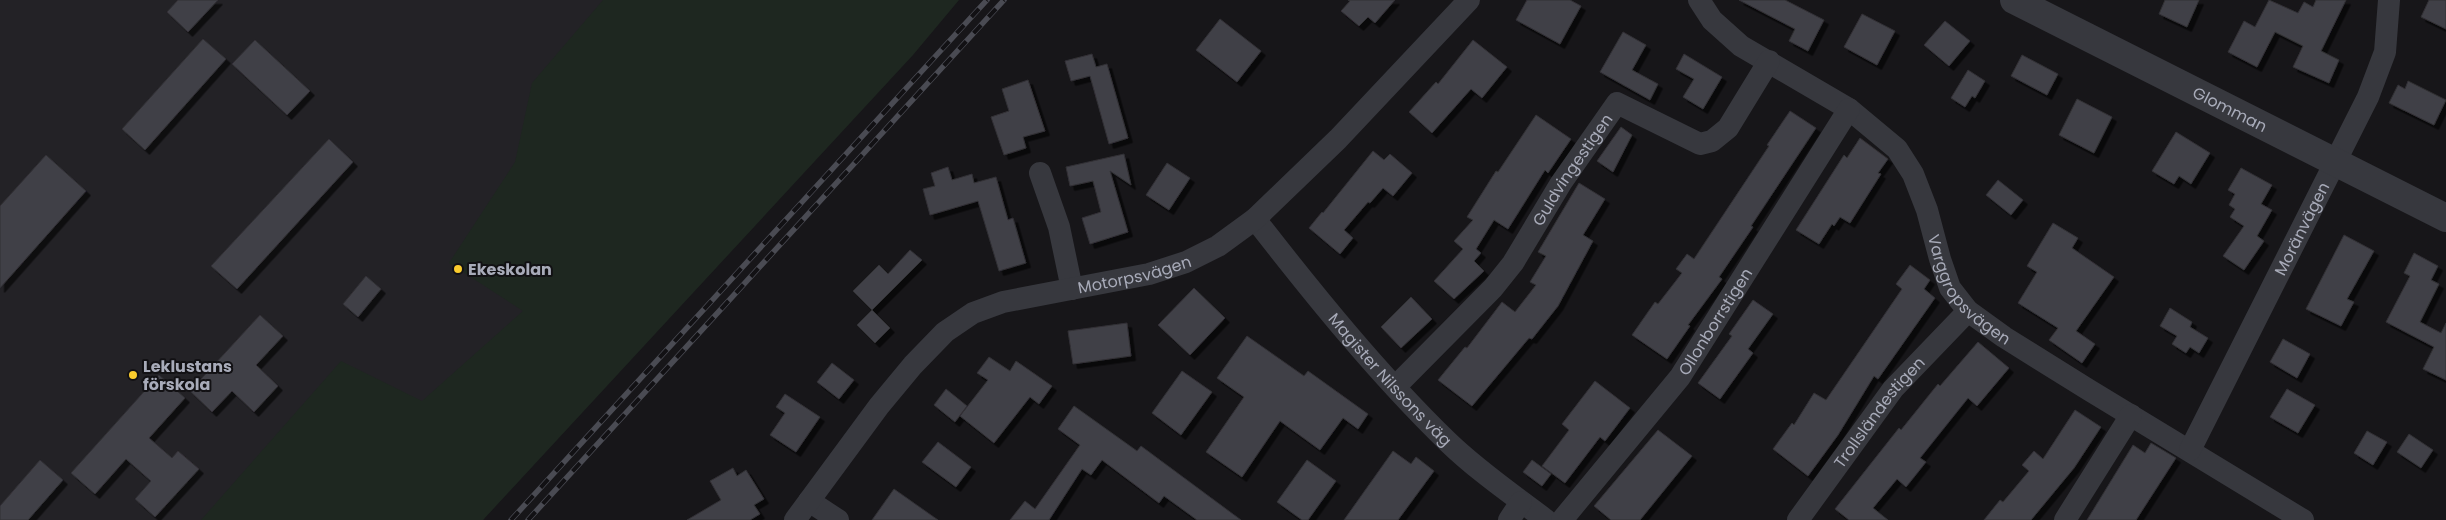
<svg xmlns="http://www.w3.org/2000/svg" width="2446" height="520" font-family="Poppins,sans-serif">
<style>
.built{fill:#232226}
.green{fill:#1e2720}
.building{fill:#414046;stroke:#313035;filter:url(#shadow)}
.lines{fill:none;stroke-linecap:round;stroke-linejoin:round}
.minor{stroke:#37383e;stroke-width:22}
.tertiary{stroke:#37383e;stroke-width:28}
.rail-casing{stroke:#4a4b53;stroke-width:5.5}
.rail{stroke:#121114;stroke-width:4;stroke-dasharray:11;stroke-linecap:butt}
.poi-dot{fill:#facc2d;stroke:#121114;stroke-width:2}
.labels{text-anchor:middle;stroke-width:4;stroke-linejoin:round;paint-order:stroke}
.street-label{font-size:16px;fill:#a8abb9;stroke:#121114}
.poi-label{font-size:16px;font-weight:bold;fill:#a8abb9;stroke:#121114;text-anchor:start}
</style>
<defs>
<filter id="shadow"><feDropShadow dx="4.5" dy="4.5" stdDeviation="0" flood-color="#0009"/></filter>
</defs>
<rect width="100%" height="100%" fill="#171619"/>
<!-- built -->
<path class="built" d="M0,0h856l-373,520h-483z"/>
<!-- green -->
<path class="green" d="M603,0h356l-46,55 -430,465h-282l140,-159 81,40 101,-90 -74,-48 66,-101 17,-79z"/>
<!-- building -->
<path class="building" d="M178,0h40l-30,32 -21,-20z
M1348,0h47l-20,23 -7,-6 -9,9 -18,-15 9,-10z
M1527,0h43l11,6 -21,38 -44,-24z
M1739,0h46l39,20 -16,31 -19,-10 6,-12z
M2165,0h34l-12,27 -28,-13z
M2269,0l29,13 6,-11 9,5 3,-7h30l-25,51 18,9 -10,23 -36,-16 10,-21 -28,-14 -18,35 -29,-15 16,-31 11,6z
M2429,0h17v29l-25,-12z
M1862,14l33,17 -18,34 -33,-18z
M1220,19l41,32 -24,31 -41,-32z
M1945,21l25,20 -21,25 -25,-21z
M1623,32l23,13 -14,25 26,14 -8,16 -50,-28z
M203,39l23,20 -81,91 -23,-21z
M255,40l55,51 -23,24 -55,-51z
M1473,40l34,27 -25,31 -11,-9 -39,44 -23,-21 27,-30 2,2z
M1092,54l4,13 11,-3 21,74 -19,6 -19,-68 -19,5 -6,-20z
M1684,54l38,23 -19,32 -20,-12 11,-18 -18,-10z
M2022,55l36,19 -11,21 -36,-19z
M1968,70l17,11 -10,17 -3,-2 -7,11 -14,-9z
M1028,80l17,51 -22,6 3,11 -22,7 -13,-38 18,-6 -7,-22z
M2408,81l38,19 -12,25 -45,-22 9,-18 7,4z
M2077,99l35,18 -18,36 -35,-18z
M1790,111l26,17 -65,98 2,1 -34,50 3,2 -34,46 2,1 -23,33 -35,-24 23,-33 3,2 24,-31 -6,-4 11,-15 7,5 75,-113 -2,-1z
M1536,115l35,24 -23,34 -3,-3 -37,59 -14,-9 -18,29 5,4 -7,8 10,10 -30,28 -20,-18 29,-32 -9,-8 19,-21 -6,-3 29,-46 2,1z
M1621,127l11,8 -19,37 -16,-11z
M2176,132l34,21 -19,31 -12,-8 -5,8 -22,-13z
M1860,138l28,21 -10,14 3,1 -31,49 -10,-6 -6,9 -2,-2 -13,20 -23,-14 48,-75 3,3z
M329,139l24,23 -116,127 -26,-23z
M1373,151l11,9 6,-6 22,19 -19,23 -10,-8 -13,15 -2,-1 -24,28 9,8 -13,16 -31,-26 13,-16 1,1z
M1124,154l7,31 -21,-14 18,61 -38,12 -8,-26 19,-6 -8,-31 -23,5 -4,-19z
M46,155l40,36 -86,97v-82z
M1167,163l23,15 -21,32 -23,-15z
M948,167l4,13 20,-6 2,9 22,-6 12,43 5,-2 13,45 -27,8 -21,-70 -48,14 -7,-26 12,-3 -4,-13z
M2241,168l31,17 -11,19 11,6 -15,26 7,5 -20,29 -21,-14 21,-30 -14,-9 5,-8 -6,-4 6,-11 -7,-4z
M1998,180l25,20 -12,15 -25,-20z
M1579,183l26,16 -22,36 10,6 -35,65 -26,33 -3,-1 -57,68 -34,-26 27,-33 2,1 35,-46 13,10 21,-27 -6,-3 16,-26 -8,-4z
M2053,223l25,15 -6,10 42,29 -38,54 19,13 -13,19 -33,-23 9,-12 -40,-25 19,-31 -10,-6z
M2344,235l30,16 -27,48 7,3 -13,24 -35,-17z
M910,250l12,10 -50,50 -19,-19 26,-26 9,9z
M2414,253l24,13 -7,14 8,4 -19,38 21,11 5,-10v57l-23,-11 11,-22 -48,-25 24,-46 -6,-3z
M1910,265l20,15 -6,9 11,9 -57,81 -4,-3 -36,59 -30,41 -35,-27 19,-26 2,2 20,-32 12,7 76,-111 -6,-5z
M366,276l15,13 -23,28 -15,-13z
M1194,288l31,30 -35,37 -32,-30z
M1411,297l21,22 -31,29 -20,-21z
M1753,300l20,14 -25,35 5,4 -33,46 -22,-16 34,-47 -3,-2z
M2170,308l22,14 -2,5 18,11 -9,15 -9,-6 -4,6 -14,-9 5,-8 -17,-10z
M872,310l18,18 -15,15 -18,-18z
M260,315l23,21 -27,29 22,21 -24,26 -22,-21 -20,21 -22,-21z
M1127,323l4,33 -58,8 -5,-33z
M1247,336l57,40 4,-5 60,43 -10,15 -15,-11 -23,32 -40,-29 -38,56 -36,-25 38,-55 -27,-19z
M2283,339l27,15 -13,24 -27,-16z
M1978,342l31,26 -32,38 -9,-8 -48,60 6,4 -20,25 -9,-8 -24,29 15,12h-39l-14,-11 64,-81 2,2 37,-46 2,2z
M989,357l21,14 6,-10 36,25 -13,18 -9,-7 -36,46 -34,-27 28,-36 -11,-7z
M832,363l22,17 -15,19 -22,-17z
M1182,371l30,21 -31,43 -29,-22z
M159,375l26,23 -36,40 23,20 6,-7 21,18 -44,48 -20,-18 16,-18 -25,-22 -31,35 -24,-21z
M1595,381l35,27 -25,33 -5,-4 -35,46 -23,-17 27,-36 -7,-6z
M946,389l21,17 -12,16 -21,-17z
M2287,389l28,16 -17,28 -28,-16z
M785,394l35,23 -24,35 -26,-17 15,-22 -9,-6z
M1074,406l63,45 4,-5 100,74h-44l-33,-24 -5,7 -57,-43 -11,15 -9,-6 -33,51h-39l15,-19 10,8 45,-64 -22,-16z
M2075,410l26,17 -27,41 -43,52h-47l16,-20 3,2 26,-31 -7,-6 12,-14 9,8z
M1658,430l34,26 -52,64h-29l-17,-14z
M2367,431l20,11 -14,23 -19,-12z
M2409,434l24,16 -12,18 -24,-16z
M938,442l33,25 -15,20 -34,-25z
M2151,443l25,15 -40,62h-49l46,-75 12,8z
M1393,451l18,13 5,-7 18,14 -36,49h-54z
M40,460l23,20 -35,40h-28v-14z
M1307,460l29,21 -28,39h-6l-25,-18z
M1532,460l19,14 -9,12 -19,-14z
M733,468l4,8 9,-6 18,29 -10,6 6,9 -10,6h-63l34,-20 -11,-19z
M894,489l44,31h-66z"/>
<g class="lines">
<!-- minor -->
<g class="minor">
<path id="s1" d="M1699,0l13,20 29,26 108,63 48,40 16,25 14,36 13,49 10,29 18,23 36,26 85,53 214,130"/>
<path d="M1040,173l19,54 13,62"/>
<path id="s2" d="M1255,219c60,77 123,155 193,223 30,29 65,53 98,78"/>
<path id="s3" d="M1395,387l98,-99 20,-25 48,-80 56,-80 83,41 12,-3 16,-13 41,-67"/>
<path id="s4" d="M2190,450l178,-353 17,-45 4,-52"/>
<path d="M809,501l29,19"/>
<path id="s5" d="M795,520l84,-114 34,-41 32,-33 28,-19 30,-11 146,-28 37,-12 32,-16 37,-27 83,-80 131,-139"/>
<path d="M1509,520l12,-18"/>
<path id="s6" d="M1562,520l118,-143 169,-268"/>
<path id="s7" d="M1798,520l95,-131 75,-78"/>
<path d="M2065,520l66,-105"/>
</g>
<!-- tertiary -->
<path class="tertiary" id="s8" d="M2014,0l432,218"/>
<!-- rail casing -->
<g class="rail-casing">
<path id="rail" d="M511,520l476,-520
M528,520l476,-520"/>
</g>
<!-- rail -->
<use href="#rail" class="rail"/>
</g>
<!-- markers -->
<g class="poi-dot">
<circle cx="458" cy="269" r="5"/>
<circle cx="133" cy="375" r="5"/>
</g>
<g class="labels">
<!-- street labels -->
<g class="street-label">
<text dy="6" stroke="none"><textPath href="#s8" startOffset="242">Glomman</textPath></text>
<text dy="6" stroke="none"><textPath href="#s3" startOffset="282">Guldvingestigen</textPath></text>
<text dy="6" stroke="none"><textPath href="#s4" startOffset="248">Moränvägen</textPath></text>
<text dy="6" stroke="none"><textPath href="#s5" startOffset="441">Motorpsvägen</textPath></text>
<text dy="6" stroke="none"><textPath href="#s1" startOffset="412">Varggropsvägen</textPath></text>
<text dy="6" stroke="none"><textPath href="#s6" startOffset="251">Ollonborrstigen</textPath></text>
<text dy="6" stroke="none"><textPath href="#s2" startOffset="210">Magister Nilssons väg</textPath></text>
<text dy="6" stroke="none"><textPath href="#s7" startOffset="135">Trollsländestigen</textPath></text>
</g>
<!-- poi labels -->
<g class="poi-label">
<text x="468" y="275">Ekeskolan</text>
<text x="143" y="372">Leklustans<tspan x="143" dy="18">förskola</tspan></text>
</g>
</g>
</svg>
